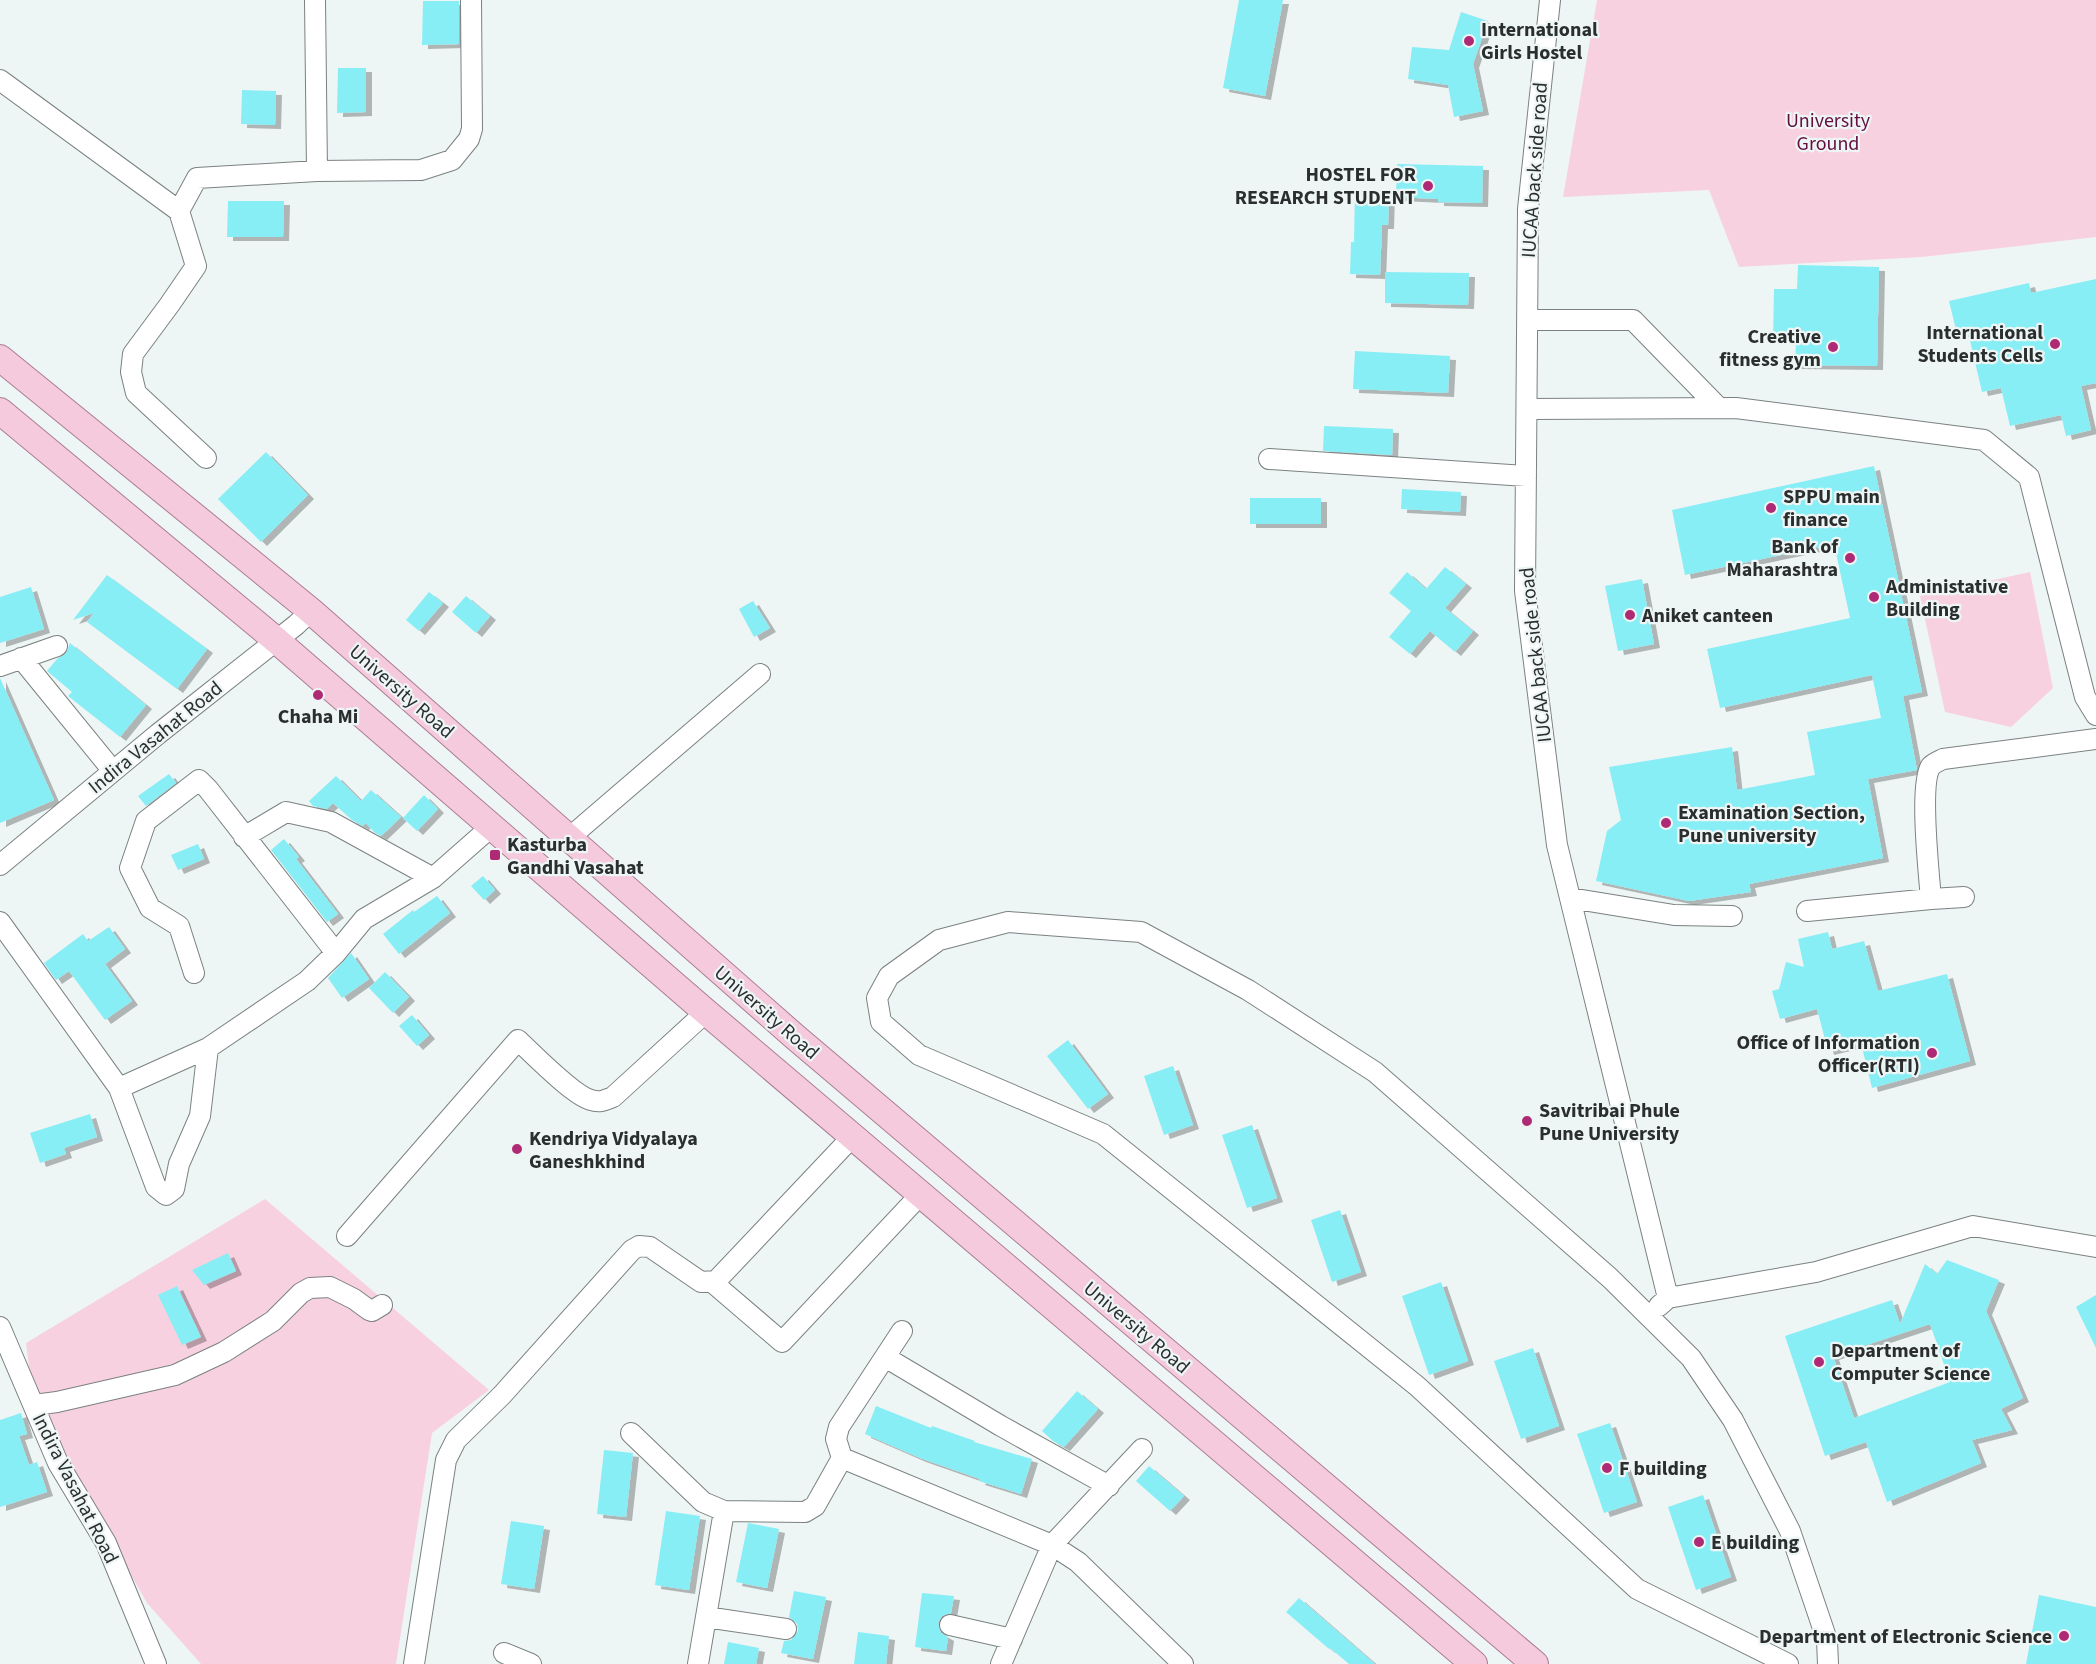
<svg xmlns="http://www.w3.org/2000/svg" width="2096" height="1664" font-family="'Source Sans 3',sans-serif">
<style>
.green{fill:#f8d1e1}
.building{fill:#87eef5;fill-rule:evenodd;filter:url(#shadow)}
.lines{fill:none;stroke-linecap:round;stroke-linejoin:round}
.minor-casing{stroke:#7b8181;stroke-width:22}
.major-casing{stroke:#aa7d91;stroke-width:28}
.minor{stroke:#fff;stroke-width:20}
.major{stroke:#f5cadd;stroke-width:26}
.poi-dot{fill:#ae2a74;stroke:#eef5f5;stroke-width:2}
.labels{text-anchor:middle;stroke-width:4.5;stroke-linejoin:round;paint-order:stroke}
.poi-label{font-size:20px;font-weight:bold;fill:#2b2e2e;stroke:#eef5f5;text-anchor:start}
.park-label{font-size:20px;fill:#640e40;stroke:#eef5f5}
.street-label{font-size:20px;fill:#2b2e2e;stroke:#eef5f5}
</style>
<defs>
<filter id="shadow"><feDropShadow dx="6" dy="4" stdDeviation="0" flood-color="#0004"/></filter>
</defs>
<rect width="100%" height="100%" fill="#eef5f5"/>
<!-- green -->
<path class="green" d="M1597,0h499v237l-174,20 -183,10 -30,-77 -146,7z
M2030,572l23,116 -42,39 -66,-15 -25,-116z
M265,1199l224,191 -57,43 -36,231h-195l-54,-61 -113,-198 -8,-62z"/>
<!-- building -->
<path class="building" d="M1239,0h44l-18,96 -42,-8z
M423,1h36v43l-37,1z
M1461,12l27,9 -15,43 10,47 -29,6 -6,-32 -40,-6 4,-32 37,3z
M338,68h28v44l-29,1z
M242,90l34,1 -1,34 -34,-1z
M1397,164l86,2 -1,37 -44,-1v-3l-42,-2z
M1355,190l34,1 -1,34h-6l-2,50 -30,-1 1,-32h3z
M228,201h56l-1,36h-56z
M1798,265l81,2 -2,99 -82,-1 1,-26h-23l1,-50h23z
M1385,272l84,1 -1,32 -83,-2z
M2096,279v104l-15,3 10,44 -25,6 -5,-21 -51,11 -9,-38 -19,4 -14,-60 -11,2 -8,-33 80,-18 2,10z
M1355,351l95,5 -2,37 -95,-4z
M1324,426l69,3 -1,26 -69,-4z
M266,452l42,43 -47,47 -43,-43z
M1874,466l48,226 -19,4 14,74 -49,9 15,79 -134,26 2,8 -62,9 -93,-20 11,-50 14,-11 -12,-53 123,-20 5,43 78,-15 -8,-43 74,-14 -9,-43 -152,33 -13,-59 143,-31 -16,-74 -149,31 -13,-65z
M1402,489l59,3 -1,20 -59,-3z
M1250,498h71v26h-71z
M1445,567l21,17 -21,24 28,23 -18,21 -25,-21 -20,23 -21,-17 22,-26 -22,-18 18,-21 19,17z
M107,575l100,74 -30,40 -90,-67 7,-9 -21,7z
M1642,579l12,65 -36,7 -13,-65z
M31,587l13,42 -44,14v-46z
M429,592l14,11 -24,28 -13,-11z
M466,596l24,20 -14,17 -24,-21z
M753,601l17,27 -16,9 -15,-28z
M70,643l76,62 -26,32 -52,-41 4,-4 -25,-21 10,-12 9,-6z
M0,678l54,122 -54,23z
M169,774l7,9 -30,23 -8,-10z
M336,776l25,25 10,-11 30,27 -20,19 -7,-4 -8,-9 -3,3 -11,-6 -19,-17 -6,6 -14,-3 -4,-5z
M424,795l14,14 -21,22 -14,-13z
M284,839l15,18 -3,2 42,55 -11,8 -56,-72z
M198,844l6,15 -26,11 -7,-15z
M483,876l12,14 -11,10 -13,-14z
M437,896l13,17 -51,41 -16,-20 30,-24 1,2z
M109,927l16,22 -20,15 27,37 -27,19 -36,-49 -13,9 -12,-17 39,-29 5,7z
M1828,932l4,17 32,-8 14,50 69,-17 23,87 -98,27 -11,-45 -33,8 -11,-42 -37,10 -8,-28 7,-2 7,-27 18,5 -6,-28z
M351,953l18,26 -27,19 -14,-20z
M385,972l24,25 -16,16 -24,-25z
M412,1015l17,20 -12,11 -18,-20z
M1068,1040l40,54 -20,15 -41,-53z
M1173,1066l20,59 -29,10 -20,-59z
M90,1114l7,23 -33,11 2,6 -26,9 -10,-30z
M1252,1125l25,73 -30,10 -25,-73z
M1340,1210l21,62 -29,10 -21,-62z
M228,1253l8,18 -32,14 -12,-15z
M1947,1260l52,20 -13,31 37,87 -22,11 11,21 -40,10 9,23 -94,39 -21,-60 -41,14 -40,-120 107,-36 8,24 25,-60 12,10zM1930,1324l20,58 -96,36 -21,-62z
M1441,1282l27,79 -39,14 -27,-79z
M177,1286l24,51 -19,8 -24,-50z
M2096,1295v53l-20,-41z
M1533,1348l26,78 -38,13 -27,-78z
M1077,1391l21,18 -34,38 -11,-6 -11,-10z
M876,1406l55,22 1,-2 43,15 -1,1 58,17 -11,35 -42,-13 1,-2 -60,-21 -55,-24z
M21,1413l6,21 -8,2 10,29 8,-3 10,30 -47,15v-87z
M1610,1423l27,79 -33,11 -27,-79z
M604,1450l29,3 -7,64 -29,-3z
M1149,1466l35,30 -14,15 -34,-30z
M1703,1495l28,82 -35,13 -28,-83z
M666,1511l34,5 -11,74 -34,-5z
M511,1521l33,5 -10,63 -33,-5z
M748,1523l31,6 -12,59 -31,-6z
M794,1591l32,6 -13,62 -32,-6 3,-12 7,-1 7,-9 -1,-7 -8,-7z
M922,1593l32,3 -3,17 -9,3 -4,7 3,10 7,4 -2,14 -31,-4z
M2039,1595l57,12v57h-70z
M1299,1598l76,66h-26l-19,-16 -1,1 -43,-37z
M858,1632l31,4 -3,28h-32z
M728,1642l31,6 -3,16h-32z"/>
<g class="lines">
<!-- minor casing -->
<g class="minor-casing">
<path id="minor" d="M315,0l2,171
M1550,0l-22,209 -3,382 32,254 111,453
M0,80l179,131 17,55 -26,38 -37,50 -2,18 5,21 70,65
M179,211l18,-33 120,-7 104,-1 31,-10 17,-21 3,-10 -1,-129
M1528,320h105l86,88
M1527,409l209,-1 248,32 45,37 56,220 11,18
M1269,459l257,17
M21,658l92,113
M0,666l57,-20
M244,837l42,-25 45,10 102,56
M569,838l191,-164
M0,865l158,-131 138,-109 15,-14
M1570,898l104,17 58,1
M1931,899l33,-2
M1807,911l124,-12c-2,-24 -12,-116 0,-133 3,-3 8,-5 12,-7l153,-20
M0,922l119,166 89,-40 99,-67 29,-28 28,-34 69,-41 58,-51
M194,973l-15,-47 -29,-18 -20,-40 16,-47 53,-41 9,9 128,164
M119,1088l37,99 10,8 8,-6 5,-25 21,-48 8,-68
M347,1236l171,-196c15,14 56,56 73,60 9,3 14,0 22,-3l93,-85
M712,1282l70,60 139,-148
M1659,1306l9,-8 148,-26 157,-46 123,21
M0,1327l58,136 48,80 50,121
M885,1357l116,69 108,60
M34,1405l23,-3 118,-27 49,-23 49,-31 28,-28 9,-5 20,-1 24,12 15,11 3,1 10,-6
M631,1433l72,69 21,9 81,1 10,-6 27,-48 -6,-19 3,-12 63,-96
M842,1458l210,87 26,17 105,102
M706,1617l80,12
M950,1625l62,14
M504,1653l27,11
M414,1664l32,-204 10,-20 46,-45 130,-145 7,-4 11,1 51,35 15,-1 137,-145
M698,1664l26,-153
M1001,1664l51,-119 90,-96
M1788,1664l-151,-75 -220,-203 -314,-252 -184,-79 -38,-33 -4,-24 12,-22 50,-36 69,-18 133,10 107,58 127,82 235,206 81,80 42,62 57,111 37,109 1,24"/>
</g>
<!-- major casing -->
<g class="major-casing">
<path id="major" d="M0,358l311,253 483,425 741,628
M0,411l276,229 430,372 768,652"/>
</g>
<!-- minor -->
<use href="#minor" class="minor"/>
<!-- major -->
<use href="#major" class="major"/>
</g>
<!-- markers -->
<g class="poi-dot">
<circle cx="1469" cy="41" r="6"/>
<circle cx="1428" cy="186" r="6"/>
<circle cx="2055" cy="344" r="6"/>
<circle cx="1833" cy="347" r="6"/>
<circle cx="1771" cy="508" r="6"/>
<circle cx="1850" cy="558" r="6"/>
<circle cx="1874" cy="597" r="6"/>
<circle cx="1630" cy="615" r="6"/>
<circle cx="318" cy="695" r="6"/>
<circle cx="1666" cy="823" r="6"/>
<rect x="489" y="849" width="12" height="12" rx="3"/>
<circle cx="1932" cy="1053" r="6"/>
<circle cx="1527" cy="1121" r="6"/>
<circle cx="517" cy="1149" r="6"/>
<circle cx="1819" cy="1362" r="6"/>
<circle cx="1607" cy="1468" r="6"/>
<circle cx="1699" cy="1542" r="6"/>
<circle cx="2064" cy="1636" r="6"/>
</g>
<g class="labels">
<!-- poi labels -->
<g class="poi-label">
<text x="1481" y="36">International<tspan x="1481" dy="23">Girls Hostel</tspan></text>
<text x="1416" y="181" text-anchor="end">HOSTEL FOR<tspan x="1416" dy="23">RESEARCH STUDENT</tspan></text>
<text x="2043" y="339" text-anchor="end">International<tspan x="2043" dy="23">Students Cells</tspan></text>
<text x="1821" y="343" text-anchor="end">Creative<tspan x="1821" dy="23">fitness gym</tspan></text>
<text x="1783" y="503">SPPU main<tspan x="1783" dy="23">finance</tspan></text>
<text x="1838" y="553" text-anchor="end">Bank of<tspan x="1838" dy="23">Maharashtra</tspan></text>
<text x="1886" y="593">Administative<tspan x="1886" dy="23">Building</tspan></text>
<text x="1642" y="622">Aniket canteen</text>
<text x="318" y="723" text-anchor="middle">Chaha Mi</text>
<text x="1678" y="819">Examination Section,<tspan x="1678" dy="23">Pune university</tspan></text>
<text x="507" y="851">Kasturba<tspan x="507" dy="23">Gandhi Vasahat</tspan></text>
<text x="1920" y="1049" text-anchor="end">Office of Information<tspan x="1920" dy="23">Officer(RTI)</tspan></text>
<text x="1539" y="1117">Savitribai Phule<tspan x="1539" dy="23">Pune University</tspan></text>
<text x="529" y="1145">Kendriya Vidyalaya<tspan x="529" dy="23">Ganeshkhind</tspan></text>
<text x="1831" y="1357">Department of<tspan x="1831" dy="23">Computer Science</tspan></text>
<text x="1619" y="1475">F building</text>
<text x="1711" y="1549">E building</text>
<text x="2052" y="1643" text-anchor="end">Department of Electronic Science</text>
</g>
<!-- park labels -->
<g class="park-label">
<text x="1828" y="127">University<tspan x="1828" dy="23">Ground</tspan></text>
</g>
<!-- street labels -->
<g class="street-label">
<text transform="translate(1534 170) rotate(-86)" y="7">IUCAA back side road</text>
<text transform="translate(1535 655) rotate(-96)" y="7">IUCAA back side road</text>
<text transform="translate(402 691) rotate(41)" y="7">University Road</text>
<text transform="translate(155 737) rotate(-39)" y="7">Indira Vasahat Road</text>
<text transform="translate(767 1012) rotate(41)" y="7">University Road</text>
<text transform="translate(1137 1327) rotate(40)" y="7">University Road</text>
<text transform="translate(76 1488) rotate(63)" y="7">Indira Vasahat Road</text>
</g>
</g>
</svg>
